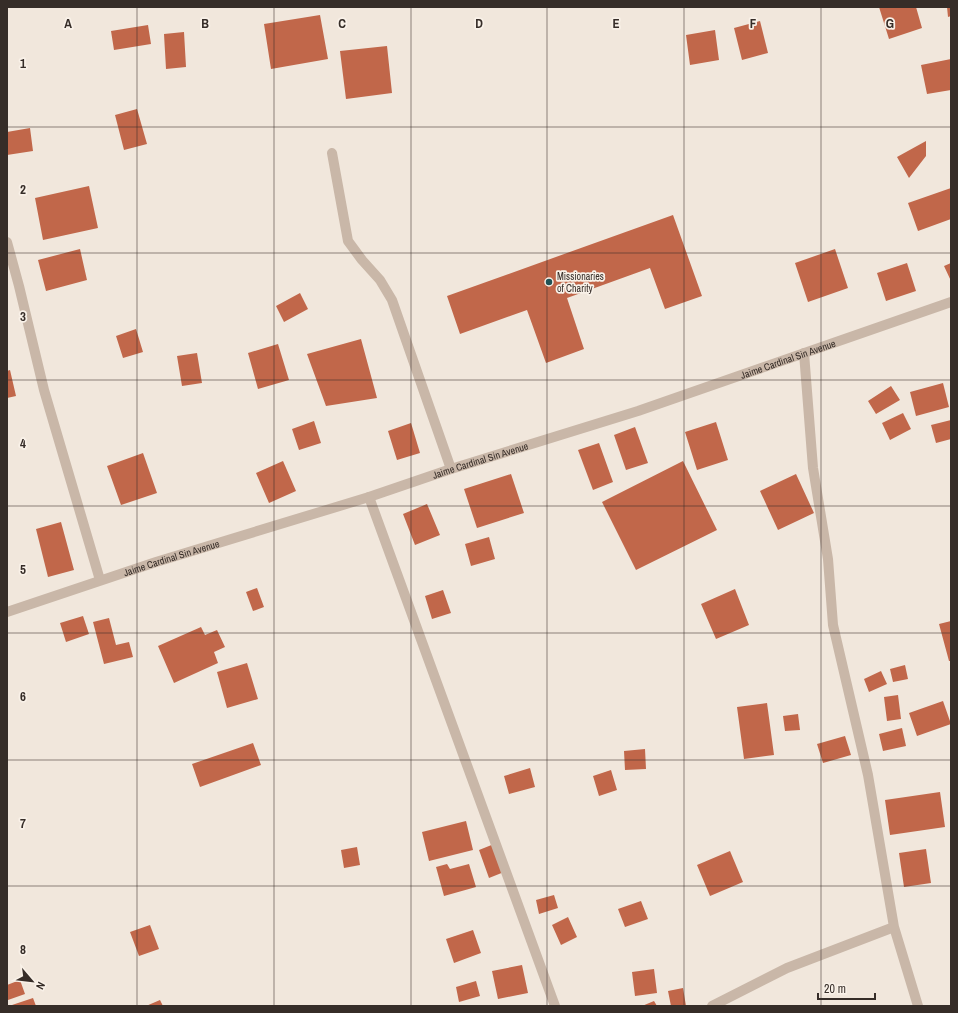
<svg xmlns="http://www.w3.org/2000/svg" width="958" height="1013" font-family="'Archivo Narrow',sans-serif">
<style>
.building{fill:#c1674a}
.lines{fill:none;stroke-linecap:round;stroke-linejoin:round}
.minor{stroke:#c9b7a8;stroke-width:10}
.tertiary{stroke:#c9b7a8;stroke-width:10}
.grid{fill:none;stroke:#362d28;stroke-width:1;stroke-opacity:0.55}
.poi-dot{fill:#1f5256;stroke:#f9f1e8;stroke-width:1.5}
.labels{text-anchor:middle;stroke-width:3.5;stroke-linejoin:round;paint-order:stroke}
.poi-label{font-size:10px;fill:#362d28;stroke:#f9f1e8;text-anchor:start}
.street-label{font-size:10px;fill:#362d28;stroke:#f9f1e8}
.grid-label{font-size:13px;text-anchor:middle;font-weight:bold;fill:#362d28;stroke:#f9f1e8;stroke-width:3.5;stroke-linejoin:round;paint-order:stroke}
</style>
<rect width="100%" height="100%" fill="#f1e7dc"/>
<!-- building -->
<path class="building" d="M879,7h37l6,21 -33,11z
M947,7h4v9l-3,1z
M320,15l8,44 -57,10 -7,-45z
M760,21l8,32 -26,7 -8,-32z
M148,25l3,19 -37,6 -3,-19z
M715,30l4,30 -29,5 -4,-30z
M184,32l2,35 -20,2 -2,-35z
M387,46l5,47 -46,6 -6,-48z
M951,59v31l-24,4 -6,-29z
M137,109l10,35 -23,6 -9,-35z
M30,128l3,23 -26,4v-23z
M926,141v15l-17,22 -12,-21z
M89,186l9,42 -55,12 -8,-42z
M951,188v31l-33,12 -10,-28z
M673,215l29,81 -37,13 -15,-41 -83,30 17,51 -38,14 -19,-53 -67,24 -13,-38z
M80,249l7,31 -41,11 -8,-31z
M835,249l13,39 -40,14 -13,-39z
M907,263l9,28 -30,10 -9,-28z
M951,263v18l-7,-15z
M300,293l8,16 -24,13 -8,-16z
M136,329l7,23 -20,6 -7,-22z
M361,339l16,59 -51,8 -19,-52z
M278,344l11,36 -31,9 -10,-36z
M197,353l5,30 -20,3 -5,-30z
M10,370l6,26 -9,2v-27z
M943,383l6,24 -33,9 -6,-24z
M891,386l9,14 -24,14 -8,-13z
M903,413l8,16 -21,11 -8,-17z
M951,420v19l-15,4 -5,-18z
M314,421l7,22 -22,7 -7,-21z
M716,422l12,38 -31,10 -12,-38z
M411,423l9,30 -23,7 -9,-29z
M635,427l13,36 -22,7 -12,-35z
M599,443l14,39 -20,8 -15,-40z
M143,453l14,40 -36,12 -14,-39z
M283,461l13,30 -27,12 -13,-30z
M683,461l34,69 -81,40 -34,-68z
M511,474l13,39 -47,15 -13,-39z
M796,474l18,39 -36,17 -18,-39z
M427,504l13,31 -25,10 -12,-31z
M61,522l13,48 -26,7 -12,-48z
M489,537l6,22 -24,7 -6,-22z
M257,588l7,19 -11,4 -7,-19z
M735,589l14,36 -33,14 -15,-35z
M443,590l8,23 -19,6 -7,-23z
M83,616l6,18 -23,8 -6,-19z
M109,618l7,27 13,-3 4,15 -29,7 -11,-42z
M951,621v40h-2l-10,-37z
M201,627l4,8 12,-5 8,17 -11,5 4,11 -44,20 -16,-37z
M247,663l11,36 -31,9 -10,-36z
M905,665l3,14 -15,3 -3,-13z
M881,671l6,13 -18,8 -5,-13z
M898,695l3,24 -14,2 -3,-24z
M943,701l8,23 -34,12 -8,-23z
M767,703l7,52 -30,4 -7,-52z
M798,714l2,16 -15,1 -2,-15z
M902,728l4,18 -23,5 -4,-17z
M845,736l6,19 -28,8 -6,-19z
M253,743l8,22 -61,22 -8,-23z
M645,749l1,20 -21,1 -1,-19z
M530,768l5,19 -26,7 -5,-18z
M611,770l6,20 -18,6 -6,-20z
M940,792l5,35 -55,8 -5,-35z
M466,821l7,29 -44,11 -7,-29z
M494,844l10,28 -15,6 -10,-28z
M357,847l3,18 -16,3 -3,-18z
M926,849l5,34 -27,4 -5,-34z
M730,851l13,31 -33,14 -13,-31z
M447,864l3,5 19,-5 7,23 -32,9 -8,-29z
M554,895l4,13 -19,6 -3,-14z
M641,901l7,18 -23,8 -7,-18z
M568,917l9,20 -16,8 -9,-20z
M150,925l9,24 -20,7 -9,-24z
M473,930l8,23 -27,10 -8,-24z
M522,965l6,28 -30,6 -6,-28z
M654,969l3,24 -22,3 -3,-24z
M20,980l5,14 -17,6 -1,-15z
M476,981l4,15 -21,6 -3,-15z
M683,988l3,18h-15l-3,-15z
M33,998l3,8h-27z
M160,1000l3,6h-17z
M654,1001l3,5h-15z"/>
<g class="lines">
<!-- minor -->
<path class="minor" d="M332,153l16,88 14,19 18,20 12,20 59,169
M7,242l12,44 25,104 56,190
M804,353l9,115 15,91 5,66 35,150 26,152 24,79
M369,497l186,509
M712,1006l75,-38 107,-41"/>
<!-- tertiary -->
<path class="tertiary" id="s1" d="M7,612l149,-50 213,-65 82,-28 187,-58 313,-109"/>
</g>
<!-- grid -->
<path class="grid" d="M137,7v999M274,7v999M411,7v999M547,7v999M684,7v999M821,7v999M7,127h944M7,253h944M7,380h944M7,506h944M7,633h944M7,760h944M7,886h944"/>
<!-- markers -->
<circle class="poi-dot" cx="549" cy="282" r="4"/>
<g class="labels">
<!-- poi labels -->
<g class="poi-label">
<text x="557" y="280">Missionaries<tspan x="557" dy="12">of Charity</tspan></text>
</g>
<!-- street labels -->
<g class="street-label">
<text dy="4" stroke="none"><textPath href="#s1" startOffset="821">Jaime Cardinal Sin Avenue</textPath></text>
<text dy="4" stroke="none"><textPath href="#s1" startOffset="497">Jaime Cardinal Sin Avenue</textPath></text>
<text dy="4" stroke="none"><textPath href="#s1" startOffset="173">Jaime Cardinal Sin Avenue</textPath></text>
</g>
</g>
<g class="grid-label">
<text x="68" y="28">A</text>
<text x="205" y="28">B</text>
<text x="342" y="28">C</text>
<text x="479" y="28">D</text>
<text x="616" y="28">E</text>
<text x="753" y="28">F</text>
<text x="890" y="28">G</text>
<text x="23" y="68">1</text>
<text x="23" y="194">2</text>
<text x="23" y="321">3</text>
<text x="23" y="448">4</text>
<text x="23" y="574">5</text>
<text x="23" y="701">6</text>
<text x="23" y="828">7</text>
<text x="23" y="954">8</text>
</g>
<!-- border -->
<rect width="958" height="1013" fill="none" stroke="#362d28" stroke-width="16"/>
<!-- north arrow -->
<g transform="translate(32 981) rotate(118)" stroke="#f9f1e8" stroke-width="3" paint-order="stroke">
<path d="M0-3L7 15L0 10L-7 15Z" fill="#362d28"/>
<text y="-6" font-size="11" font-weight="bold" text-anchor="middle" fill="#362d28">N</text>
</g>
<!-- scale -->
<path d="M818 993v6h57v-6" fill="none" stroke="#362d28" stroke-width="2"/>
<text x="824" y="993" font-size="12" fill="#362d28" stroke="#f9f1e8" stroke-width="3" paint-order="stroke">20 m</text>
</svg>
